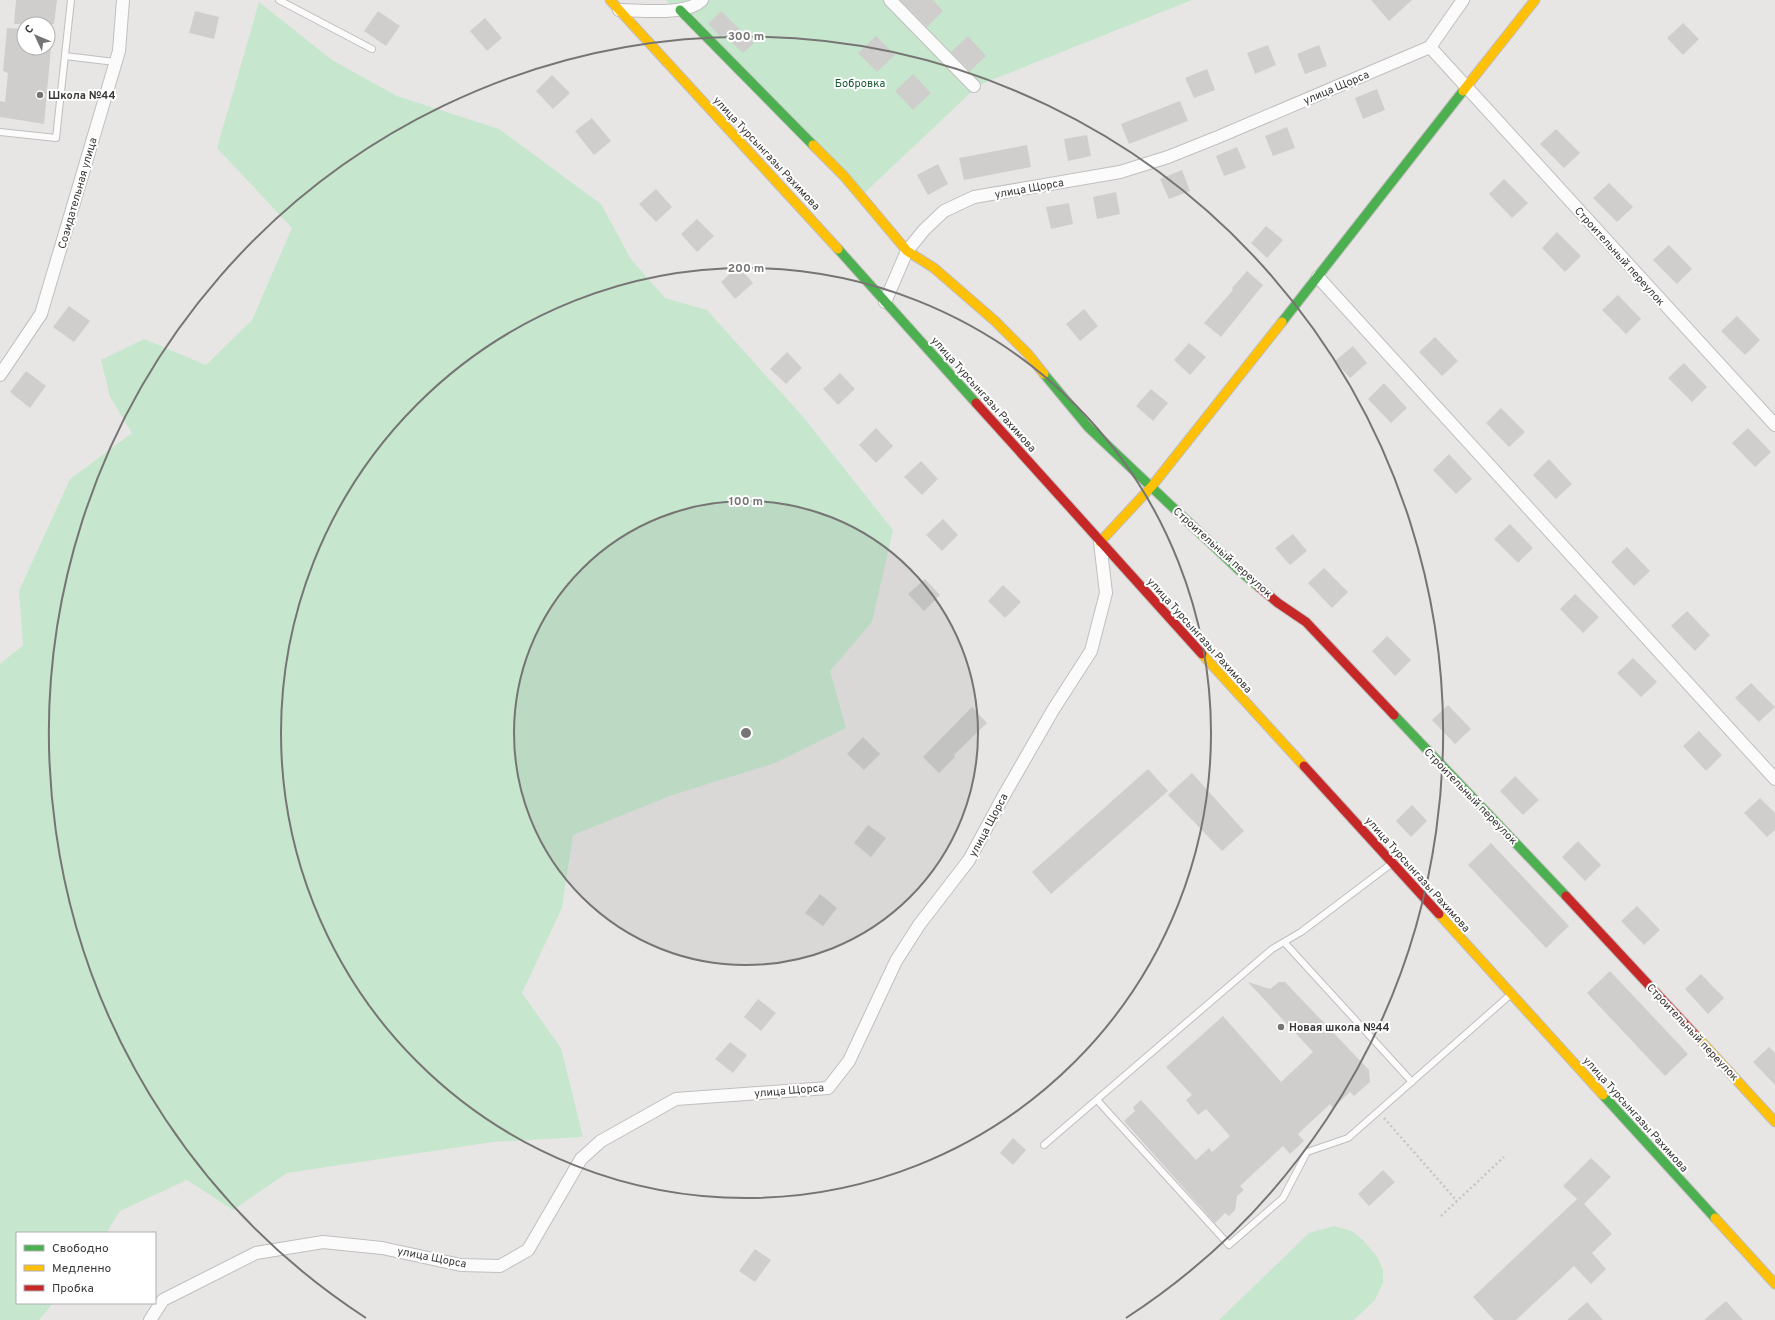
<svg xmlns="http://www.w3.org/2000/svg" width="1775" height="1320" font-family="Overpass,sans-serif">
<style>
.green{fill:#c6e7ce}
.building{fill:#cfcecd}
.lines{fill:none;stroke-linecap:round;stroke-linejoin:round}
.lane-casing{stroke:#c0bebe;stroke-width:8}
.street-casing{stroke:#c0bebe;stroke-width:14}
.fast-casing{stroke:#c0bebe;stroke-width:11}
.slow-casing{stroke:#c0bebe;stroke-width:11}
.jam-casing{stroke:#c0bebe;stroke-width:11}
.path{stroke:#c6c5c5;stroke-width:2.5;stroke-dasharray:2 3;stroke-linecap:butt}
.lane{stroke:#fcfbfb;stroke-width:6}
.street{stroke:#fcfbfb;stroke-width:12}
.fast{stroke:#4caf50;stroke-width:9}
.slow{stroke:#ffc107;stroke-width:9}
.jam{stroke:#c62828;stroke-width:9}
.ring{fill:none;stroke:#767574;stroke-width:2}
.poi-dot{fill:#767574;stroke:#fff;stroke-width:1.5}
.labels{text-anchor:middle;stroke-width:4;stroke-linejoin:round;paint-order:stroke}
.park-label{font-size:11px;fill:#175932;stroke:#fff}
.street-label{font-size:11px;fill:#393837;stroke:#fff}
.poi-label{font-size:11px;font-weight:bold;fill:#393837;stroke:#fff;text-anchor:start}
.centre{fill:#767574;stroke:#fff;stroke-width:2}
.ring-label{font-size:12px;text-anchor:middle;font-weight:bold;fill:#767574;stroke:#fff;stroke-width:4;stroke-linejoin:round;paint-order:stroke}
</style>
<rect width="100%" height="100%" fill="#e8e6e5"/>
<!-- green -->
<path class="green" d="M666,0h526l-213,85 -121,114z
M259,2l73,58 65,36 102,33 102,75 30,55 34,39 42,12 97,108 89,112 -21,92 -42,49 16,57 -71,35 -103,32 -99,40 -11,73 -40,85 39,55 22,89 -90,5 -206,31 -54,37 -46,-30 -67,31 -14,22h-89v70h36l-14,17h-39v-656l23,-19 -4,-54 51,-112 62,-46 -22,-36 -9,-37 43,-21 62,26 46,-45 40,-92 -75,-80z
M1334,1226l18,5 11,9 15,18 5,12v13l-8,17 -21,20h-135l90,-87z"/>
<!-- building -->
<path class="building" d="M16,0h41l-3,24h-40z
M900,0h33l10,11 -16,16z
M1371,0h41l-23,21z
M195,11l24,6 -5,22 -25,-6z
M378,11l22,15 -14,20 -22,-15z
M721,11l33,32 -11,10 -20,-19 -2,3 -13,-13z
M485,18l17,20 -15,13 -17,-20z
M1683,23l16,16 -16,16 -16,-17z
M7,28l17,1v19h27l-7,76 -44,-7v-16l5,1 3,-29 -5,-2z
M876,36l19,19 -18,17 -19,-19z
M968,36l18,20 -16,15 -19,-19z
M1268,45l8,20 -21,9 -8,-21z
M1319,45l8,21 -22,8 -8,-20z
M1207,69l8,21 -21,8 -9,-20z
M913,74l18,19 -18,17 -18,-19z
M552,75l18,18 -17,16 -17,-18z
M1377,89l8,21 -22,9 -8,-21z
M1180,101l8,20 -59,23 -8,-20z
M592,118l19,23 -17,14 -19,-24z
M1287,127l8,21 -22,8 -8,-20z
M1556,129l24,24 -16,15 -24,-24z
M1087,135l4,21 -23,5 -4,-22z
M1027,145l4,22 -67,13 -5,-22z
M1237,147l9,21 -22,8 -8,-20z
M938,164l10,20 -20,11 -11,-20z
M1182,170l8,21 -21,8 -9,-20z
M1504,179l24,24 -16,15 -23,-24z
M1609,183l24,24 -16,15 -24,-24z
M656,189l16,18 -16,15 -17,-18z
M1116,192l4,22 -23,5 -4,-22z
M1069,203l4,21 -22,5 -5,-22z
M697,219l17,17 -17,16 -16,-18z
M1266,226l17,14 -16,18 -16,-15z
M1557,232l24,24 -16,16 -23,-24z
M1669,245l23,24 -15,15 -24,-24z
M738,266l15,17 -18,16 -14,-17z
M1247,271l16,14 -42,52 -17,-14 29,-33 -1,-2z
M1618,295l23,24 -15,15 -24,-24z
M69,306l21,15 -16,21 -21,-15z
M1084,309l14,17 -18,15 -14,-17z
M1737,316l23,24 -15,15 -24,-24z
M1435,337l23,24 -16,15 -23,-24z
M1189,343l17,14 -16,18 -16,-15z
M1353,346l14,17 -17,15 -15,-17z
M787,352l15,16 -16,16 -16,-15z
M1684,363l23,24 -15,15 -24,-24z
M26,371l20,15 -16,22 -20,-16z
M840,373l15,16 -17,16 -15,-16z
M1384,383l23,25 -16,15 -23,-24z
M1151,389l17,14 -15,18 -17,-15z
M1501,408l24,24 -16,15 -23,-24z
M876,428l17,18 -17,17 -17,-18z
M1748,428l23,24 -16,15 -23,-24z
M1449,454l23,25 -16,15 -23,-24z
M1549,459l23,25 -16,15 -23,-24z
M921,461l17,18 -16,16 -18,-18z
M943,519l15,16 -16,16 -16,-16z
M1510,524l23,24 -15,15 -24,-24z
M1293,534l14,17 -17,14 -15,-17z
M1627,547l23,24 -16,15 -23,-24z
M1324,568l24,24 -16,16 -24,-25z
M925,579l15,16 -16,16 -16,-17z
M1003,585l18,17 -16,16 -17,-17z
M1575,594l24,23 -16,16 -23,-24z
M1687,611l23,24 -15,16 -24,-25z
M1387,636l24,24 -16,16 -23,-25z
M1633,658l24,24 -16,15 -24,-24z
M1751,683l24,24 -16,15 -24,-24z
M1448,705l23,24 -16,15 -23,-24z
M972,707l15,16 -33,32 1,2 -16,16 -16,-16z
M1699,731l23,24 -16,16 -23,-25z
M863,737l17,17 -16,16 -17,-16z
M1148,769l20,22 -117,103 -19,-22z
M1192,773l52,58 -22,20 -54,-56z
M1515,776l24,24 -16,15 -23,-24z
M1760,798l15,15v17l-8,7 -23,-24z
M1412,805l15,16 -16,16 -15,-16z
M868,825l18,13 -15,19 -17,-14z
M1578,841l23,24 -16,16 -23,-24z
M1491,843l78,83 -23,22 -78,-83z
M820,894l17,14 -14,18 -18,-13z
M1637,906l23,24 -16,15 -23,-24z
M1610,971l78,83 -23,22 -78,-83z
M1701,974l23,24 -16,16 -23,-25z
M1248,982l22,7 9,-7h6l84,88 1,12 -16,14 -4,-4 -17,16 -3,-4 -32,30 6,7 -14,13 -7,-8 -43,40 4,4 -7,6 -2,14 -6,6 -4,-3 -10,10 -91,-102 11,-10 -2,-4 8,-7 55,60 13,-12 3,4 18,-16 -24,-27 -8,6 -12,-15 6,-5 -26,-28 57,-51 58,66 32,-30z
M758,999l18,14 -15,18 -17,-14z
M730,1042l17,13 -14,18 -18,-14z
M1769,1047l6,6v32l-22,-23z
M1013,1138l13,12 -13,15 -13,-12z
M1591,1158l20,19 -27,27 28,30 -20,19 14,16 -15,15 -17,-18 -58,54h-22l-21,-23 104,-98 -14,-13z
M1383,1170l12,12 -26,24 -11,-12z
M755,1249l16,11 -16,22 -16,-11z
M1726,1301l17,19h-39z
M1587,1302l16,18h-36z"/>
<g class="lines">
<!-- lane casing -->
<g class="lane-casing">
<path id="lane" d="M279,0l93,49
M65,56l50,6
M0,132l56,6 15,-138
M1284,942l128,140
M1097,1100l132,145 54,-47 24,-46 41,-14 162,-143
M1044,1145l228,-196 29,-17 90,-68"/>
</g>
<!-- street casing -->
<g class="street-casing">
<path id="street" d="M890,0l84,86
M619,10c21,0 68,6 83,-10
M1430,47l345,378
M1318,277l457,502
M885,302l22,-51 17,-21 20,-19 30,-14 146,-25 48,-15 50,-20 212,-90 33,-47
M0,375l41,-61 78,-263 4,-51
M150,1320l13,-20 93,-47 67,-11 59,6 79,17 39,1 28,-16 53,-91 20,-18 75,-42 152,-11 21,-27 47,-100 23,-36 50,-65 34,-63 50,-87 38,-59 15,-58 -6,-51"/>
</g>
<!-- fast casing -->
<g class="fast-casing">
<path id="fast" d="M680,10l133,135
M838,249l138,154
M1282,322l181,-231
M1044,374l44,53 152,144 19,16
M1394,715l172,181
M1603,1095l112,123"/>
</g>
<!-- slow casing -->
<g class="slow-casing">
<path id="slow" d="M610,0l228,249
M1463,91l72,-91
M813,145l31,31 63,75 27,17 61,53 33,33 16,20
M1100,542l52,-56 130,-164
M1202,654l102,112
M1439,914l164,181
M1699,1039l76,83
M1715,1218l60,66"/>
</g>
<!-- jam casing -->
<g class="jam-casing">
<path id="jam" d="M976,403l226,251
M1259,587l19,16 28,19 88,93
M1304,766l135,148
M1566,896l133,143"/>
</g>
<!-- path -->
<path class="path" d="M1384,1118l73,83
M1441,1216l63,-59"/>
<!-- lane -->
<use href="#lane" class="lane"/>
<!-- street -->
<use href="#street" class="street"/>
<!-- fast -->
<use href="#fast" class="fast"/>
<!-- slow -->
<use href="#slow" class="slow"/>
<!-- jam -->
<use href="#jam" class="jam"/>
</g>
<!-- distance rings -->
<circle cx="746" cy="733" r="232" fill="#767574" fill-opacity=".12"/>
<g class="ring">
<circle cx="746" cy="733" r="232"/>
<circle cx="746" cy="733" r="465"/>
<path d="M366 1318A697 697 0 1 1 1126 1318"/>
</g>
<!-- markers -->
<g class="poi-dot">
<circle cx="40" cy="95" r="4"/>
<circle cx="1281" cy="1027" r="4"/>
</g>
<g class="labels">
<!-- park labels -->
<g class="park-label">
<text x="860" y="87">Бобровка</text>
</g>
<!-- street labels -->
<g class="street-label">
<text transform="translate(1336 87) rotate(-23)" y="4">улица Щорса</text>
<text transform="translate(767 153) rotate(47)" y="4">улица Турсынгазы Рахимова</text>
<text transform="translate(1029 188) rotate(-10)" y="4">улица Щорса</text>
<text transform="translate(77 193) rotate(-74)" y="4">Созидательная улица</text>
<text transform="translate(1620 256) rotate(48)" y="4">Строительный переулок</text>
<text transform="translate(984 394) rotate(48)" y="4">улица Турсынгазы Рахимова</text>
<text transform="translate(1223 552) rotate(42)" y="4">Строительный переулок</text>
<text transform="translate(1200 635) rotate(48)" y="4">улица Турсынгазы Рахимова</text>
<text transform="translate(1471 796) rotate(46)" y="4">Строительный переулок</text>
<text transform="translate(988 825) rotate(-62)" y="4">улица Щорса</text>
<text transform="translate(1418 874) rotate(48)" y="4">улица Турсынгазы Рахимова</text>
<text transform="translate(1693 1032) rotate(47)" y="4">Строительный переулок</text>
<text transform="translate(789 1090) rotate(-5)" y="4">улица Щорса</text>
<text transform="translate(1636 1114) rotate(48)" y="4">улица Турсынгазы Рахимова</text>
<text transform="translate(432 1257) rotate(11)" y="4">улица Щорса</text>
</g>
<!-- poi labels -->
<g class="poi-label">
<text x="48" y="99">Школа №44</text>
<text x="1289" y="1031">Новая школа №44</text>
</g>
</g>
<circle cx="746" cy="733" r="6" class="centre"/>
<g class="ring-label">
<text x="746" y="40">300 m</text>
<text x="746" y="272">200 m</text>
<text x="746" y="505">100 m</text>
</g>
<!-- legend -->
<rect x="16" y="1232" width="140" height="72" fill="#ffffff" stroke="#b0afaf"/>
<rect x="24" y="1245" width="20" height="6" fill="#4caf50" stroke="#b0afaf"/>
<text x="52" y="1252" font-size="12" fill="#393837">Свободно</text>
<rect x="24" y="1265" width="20" height="6" fill="#ffc107" stroke="#b0afaf"/>
<text x="52" y="1272" font-size="12" fill="#393837">Медленно</text>
<rect x="24" y="1285" width="20" height="6" fill="#c62828" stroke="#b0afaf"/>
<text x="52" y="1292" font-size="12" fill="#393837">Пробка</text>
<!-- north arrow -->
<g transform="translate(36 36) rotate(314)"><circle r="19" fill="#ffffff" stroke="#b0afaf"/>
<path d="M0-3L7 15L0 10L-7 15Z" fill="#767574"/>
<text y="-6" font-size="11" font-weight="bold" text-anchor="middle" fill="#393837">С</text>
</g>
</svg>
